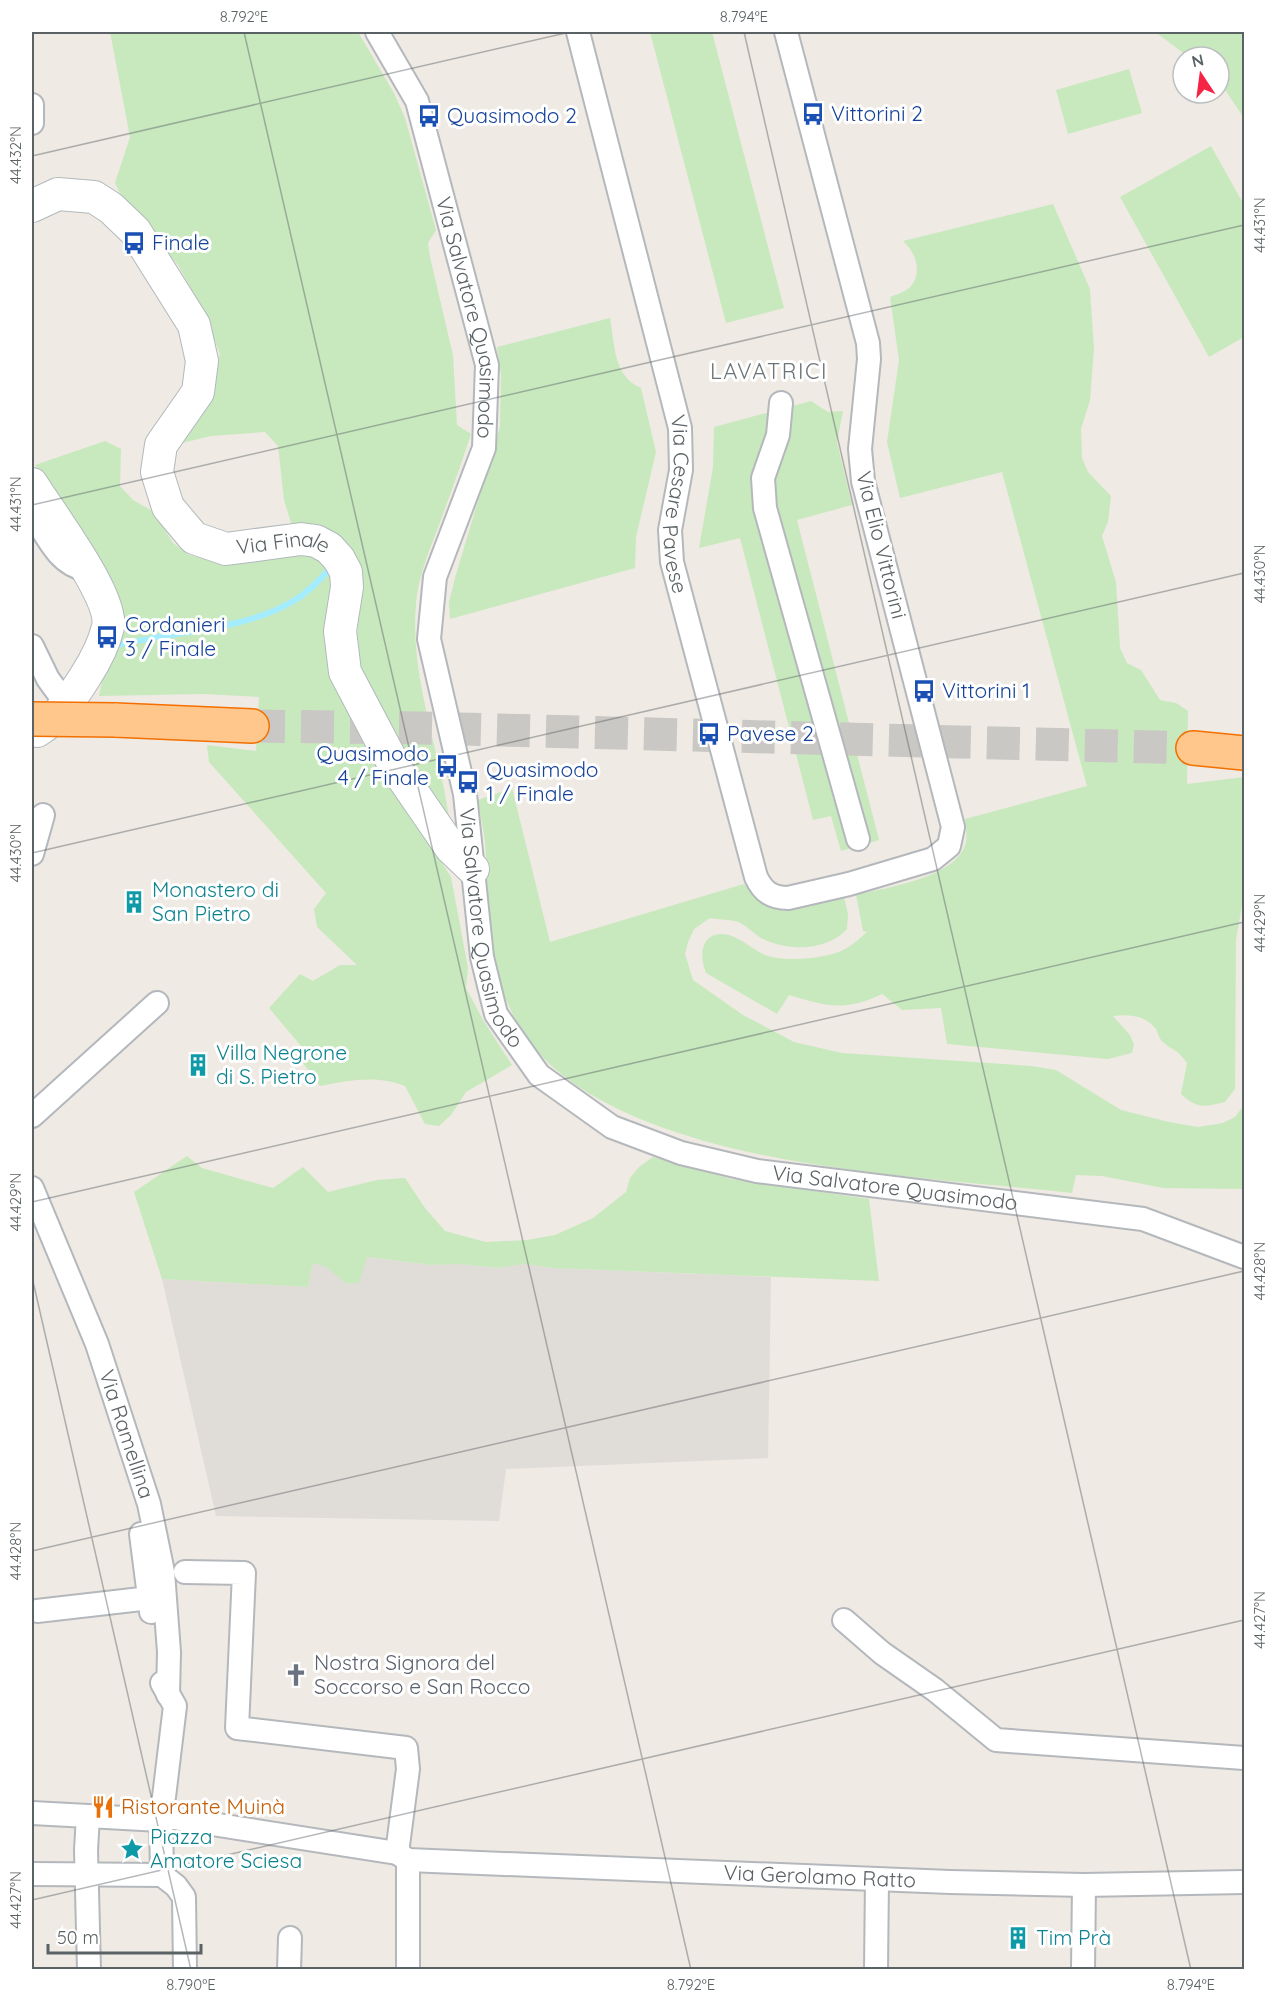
<svg xmlns="http://www.w3.org/2000/svg" width="1276" height="2001" font-family="Quicksand,sans-serif">
<style>
.industrial{fill:#e0dcd8}
.green{fill:#c8e9be}
.lines{fill:none;stroke-linecap:round;stroke-linejoin:round}
.stream{stroke:#a4ecff;stroke-width:6}
.highway-tunnel{stroke:#cac8c4;stroke-width:33;stroke-dasharray:33 16;stroke-linecap:butt}
.street-casing{stroke:#b4b8bc;stroke-width:26}
.secondary-casing{stroke:#b2b9bc;stroke-width:34}
.highway-casing{stroke:#f36f00;stroke-width:36}
.street{stroke:#fff;stroke-width:22}
.secondary{stroke:#fff;stroke-width:32}
.highway{stroke:#ffc78b;stroke-width:33}
.highway-bridge-casing{stroke:#f36f00;stroke-width:36;stroke-linecap:butt}
.highway-bridge{stroke:#ffc78b;stroke-width:33}
.ticks{fill:none;stroke:#5b6265;stroke-width:1.5;stroke-opacity:0.45}
.labels{text-anchor:middle;stroke-width:6;stroke-linejoin:round;paint-order:stroke}
.transit-label{font-size:21px;fill:#164399;stroke:#fff;text-anchor:start}
.street-label{font-size:21px;fill:#5b6265;stroke:#fff}
.culture-label{font-size:21px;fill:#0d838f;stroke:#fff;text-anchor:start}
.worship-label{font-size:21px;fill:#5b616d;stroke:#fff;text-anchor:start}
.food-label{font-size:21px;fill:#c56008;stroke:#fff;text-anchor:start}
.neighbourhood-label{font-size:22px;letter-spacing:1.5px;fill:#6c7477;stroke:#fff}
.neatline{fill:none;stroke:#5b6265;stroke-width:2}
.ticks-label{font-size:15px;text-anchor:middle;fill:#5b6265}
</style>
<rect width="100%" height="100%" fill="#efeae3"/>
<!-- industrial -->
<path class="industrial" d="M366,1257l65,8 27,-1 41,4 26,-4 27,4 219,9 -3,181 -262,11 -7,52 -283,-5 -54,-237 146,8 5,-24 13,3 21,18 12,-2z"/>
<!-- green -->
<path class="green" d="M110,32h248l36,61 11,25 31,112 -8,13 2,14 23,98 4,70 14,9c-10,31 -21,61 -32,91 -10,26 -21,52 -23,79 -7,78 28,154 35,231l-90,-154 -6,-28 8,-69 -9,-25 -16,-25 -23,-10 -24,-1 -7,-23 -6,-54 -13,-14 -54,4 -29,7 -2,-10 30,-43 10,-36 -18,-45 -24,-44 -55,-65 -8,-17 15,-46z
M650,32h62l72,276 -58,15z
M1155,32h89v86l-25,-37v-24h-30z
M1129,69l13,44 -74,21 -12,-44z
M1211,146l33,59v132l-35,20 -89,-160z
M1053,204l37,85 4,60 -4,51 -9,29 1,29 6,14 23,24 -3,26 -6,14 14,46 4,66 7,15 14,7 19,30 16,3 12,8 -1,73 57,-7v118l-8,44 -1,150 -10,13c-21,5 -28,7 -44,-8l6,-31c-11,-16 -15,-12 -24,-21 -4,-3 -5,-9 -7,-13 -11,-14 -27,-15 -43,-13l17,19 4,9 -2,9 -24,6 -161,-15 -6,-36 -39,2 -20,-16c-36,18 -56,12 -93,1l-12,19 -71,-41c-6,-15 -7,-38 15,-39 16,0 29,14 42,20 18,9 65,5 82,-5 8,-4 15,-11 22,-17l-4,-1 -7,-36c31,-8 102,-17 110,-53 1,-7 0,-16 -1,-23l122,-33 -85,-314 -102,26 -13,-56 12,-82 -9,-63c5,-2 14,-5 18,-8 16,-14 8,-37 -5,-48z
M610,318c5,27 3,58 31,70l15,64 -20,85 -1,31 -185,51 -1,-17 6,-24 45,-151 1,-52 -4,-28z
M811,401l17,11 15,-1 -6,31 15,63 -55,15 82,320 -38,11 -10,-35 -18,4 -73,-282 -41,10 14,-81 1,-40z
M105,441l16,8 -1,37 13,14 21,12 19,31 16,12 24,6 88,-8 19,5 13,13 -4,75 90,181 32,50 17,91 -2,20 17,32 29,45 -46,27 -15,23 -12,11 -14,-2 -20,-38c-29,-11 -55,-6 -85,0l-20,-27 6,-7 -37,-44 31,-34 13,7 27,-16h17l-40,-38 -3,-18 12,-16 -117,-131 -2,-17 49,6 3,-54 -56,-3 -104,2 7,-33 -9,-98 -62,-100z
M512,788l38,154 194,-58c13,14 24,25 43,27l57,-14 4,17 -1,15c-20,22 -59,23 -86,9 -8,-5 -15,-13 -23,-16 -8,-3 -19,-2 -28,-4l-16,11 -6,13 -3,12 8,26 50,35 51,27 48,11 189,13 25,4 65,40 48,12 29,5 25,-4 12,-6 9,-12v84l-81,-1 -61,-12 -26,-1 -4,18c-151,-17 -401,-24 -518,-125 -23,-20 -40,-48 -51,-75 -20,-48 -14,-102 -18,-152 -2,-14 -5,-27 -7,-41z
M187,1156l15,12 71,20 30,-21 25,25 49,-12 28,-2 20,30 20,23 41,11 41,-2 28,-5 38,-17 33,-26 4,-14 9,-11 14,-10 78,22 138,20 10,82 -327,-13 -27,-4 -26,4 -41,-4 -27,1 -64,-8 -8,26 -12,1 -21,-17 -13,-4 -5,24 -146,-8 -28,-87z"/>
<g class="lines">
<!-- stream -->
<path class="stream" d="M115,646c56,-15 130,-15 180,-46 15,-9 26,-21 37,-34"/>
<!-- highway-tunnel -->
<path class="highway-tunnel" d="M252,726l168,2 773,20"/>
<!-- street casing -->
<g class="street-casing">
<g id="street">
<path id="s1" d="M377,32l40,69 70,264 -3,83 -49,129 -6,62 36,155 17,163 14,57 43,61 73,52 69,26 76,18 386,48 101,38"/>
<path id="s2" d="M578,32l102,396 1,42 -11,60 2,32 84,315c7,15 16,21 32,21l61,-14 84,-25 16,-13 4,-19 -90,-346 -3,-32 9,-90 -1,-16 -82,-311"/>
<path d="M32,105v18"/>
<path d="M781,403l-3,32 -15,43 2,30 93,331"/>
<path d="M32,513c14,21 26,52 53,56"/>
<path d="M32,646l16,33 19,26"/>
<path d="M32,854l11,-39"/>
<path d="M32,1116l125,-113"/>
<path id="s3" d="M32,1188l65,156 52,160 14,68 6,80 -1,43"/>
<path d="M141,1534l10,78"/>
<path d="M185,1572l59,1 -7,155 169,20 2,21 -11,84"/>
<path d="M37,1611l113,-13"/>
<path d="M844,1620l38,33 53,37 61,50 248,18"/>
<path d="M162,1683l13,23 -11,91"/>
<path d="M32,1813l56,3"/>
<path d="M32,1874l130,1 14,11 8,11 1,73"/>
<path id="s4" d="M162,1875l-1,-59 236,37 11,7 542,22 134,3 160,-3"/>
<path d="M89,1970l-3,-120 2,-34 72,4"/>
<path d="M289,1970l1,-32"/>
<path d="M408,1970v-110"/>
<path d="M876,1970l1,-91"/>
<path d="M1083,1970l1,-85"/>
</g>
</g>
<!-- secondary casing -->
<g class="secondary-casing">
<g id="secondary">
<path id="s5" d="M32,206l26,-12 36,3 17,11 24,23 59,94 8,36 -4,31 -37,53 -4,27 11,35 26,31 32,11 75,-10 15,2 13,7 10,11 7,13 1,15 -7,44 5,41 49,93 57,83 22,21"/>
<path d="M32,484c17,28 82,113 76,143 -4,17 -14,36 -23,50 -14,22 -26,40 -48,54"/>
</g>
</g>
<!-- highway casing -->
<g class="highway-casing">
<path id="highway" d="M115,720l137,6
M1193,748l51,5"/>
</g>
<!-- street -->
<use href="#street" class="street"/>
<!-- secondary -->
<use href="#secondary" class="secondary"/>
<!-- highway -->
<use href="#highway" class="highway"/>
<!-- highway-bridge casing -->
<g class="highway-bridge-casing">
<path id="highway-bridge" d="M32,719l83,1"/>
</g>
<!-- highway-bridge -->
<use href="#highway-bridge" class="highway-bridge"/>
</g>
<!-- ticks -->
<path class="ticks" d="M244,32l447,1938M744,32l447,1938M1244,32v3M32,156l538,-124M32,505l1212,-280M32,853l1212,-280M32,1202l1212,-280M32,1277l159,693M32,1551l1212,-280M32,1900l1212,-280M1241,1970l3,-1"/>
<!-- icons -->
<defs>
<g id="bus-bare" transform="scale(1.8)"><path d="M-5-6H5V4H4V6H2V4H-2V6H-4V4H-5ZM-3.5-4V0h7V-4ZM-3.5 1.2v1.5H-2V1.2ZM2 1.2v1.5H3.5V1.2Z" fill="#1a4fb4" stroke="#fff" stroke-width="2.5" paint-order="stroke"/></g>
<g id="building-bare" transform="scale(1.8)"><path d="M-4-6H4V6H1V3H-1V6H-4ZM-2.5-4.3h1.7v1.8h-1.7ZM.8-4.3h1.7v1.8H.8ZM-2.5-1h1.7V.8h-1.7ZM.8-1h1.7V.8H.8Z" fill="#0f9aa8" stroke="#fff" stroke-width="2.5" paint-order="stroke"/></g>
<g id="church-bare" transform="scale(1.8)"><path d="M-1.2-6h2.4v3.5h3.3v2.4h-3.3V6h-2.4V-.1h-3.3v-2.4h3.3Z" fill="#6b7280" stroke="#fff" stroke-width="2.5" paint-order="stroke"/></g>
<g id="restaurant-bare" transform="scale(1.8)"><path d="M-5-6h1v4h1v-4h1v4h1v-4h1v5L-1.5 .5V6h-2V.5L-5-1ZM5-6V6H3V1.5H1.5Q1.5-4 5-6Z" fill="#e8710a" stroke="#fff" stroke-width="2.5" paint-order="stroke"/></g>
<g id="sight-bare" transform="scale(1.8)"><path d="M0-6L1.8-2.2L6-1.7L2.9 1.2L3.7 5.4L0 3.3L-3.7 5.4L-2.9 1.2L-6-1.7L-1.8-2.2Z" fill="#0f9aa8" stroke="#fff" stroke-width="2.5" paint-order="stroke"/></g>
</defs>
<g fill-rule="evenodd">
<use href="#bus-bare" x="813" y="114"/>
<use href="#bus-bare" x="429" y="116"/>
<use href="#bus-bare" x="134" y="243"/>
<use href="#bus-bare" x="107" y="637"/>
<use href="#bus-bare" x="924" y="691"/>
<use href="#bus-bare" x="709" y="734"/>
<use href="#bus-bare" x="447" y="766"/>
<use href="#bus-bare" x="468" y="782"/>
<use href="#building-bare" x="134" y="902"/>
<use href="#building-bare" x="198" y="1065"/>
<use href="#church-bare" x="296" y="1675"/>
<use href="#restaurant-bare" x="103" y="1807"/>
<use href="#sight-bare" x="132" y="1849"/>
<use href="#building-bare" x="1018" y="1938"/>
</g>
<g class="labels">
<!-- transit labels -->
<g class="transit-label">
<text x="831" y="121">Vittorini 2</text>
<text x="447" y="123">Quasimodo 2</text>
<text x="152" y="250">Finale</text>
<text x="125" y="632">Cordanieri<tspan x="125" dy="24">3 / Finale</tspan></text>
<text x="942" y="698">Vittorini 1</text>
<text x="727" y="741">Pavese 2</text>
<text x="429" y="761" text-anchor="end">Quasimodo<tspan x="429" dy="24">4 / Finale</tspan></text>
<text x="486" y="777">Quasimodo<tspan x="486" dy="24">1 / Finale</tspan></text>
</g>
<!-- street labels -->
<g class="street-label">
<text dy="7" stroke="none"><textPath href="#s1" startOffset="303">Via Salvatore Quasimodo</textPath></text>
<text dy="7" stroke="none"><textPath href="#s2" startOffset="486">Via Cesare Pavese</textPath></text>
<text transform="translate(881 545) rotate(76)" y="7">Via Elio Vittorini</text>
<text dy="7" stroke="none"><textPath href="#s5" startOffset="558">Via Finale</textPath></text>
<text dy="7" stroke="none"><textPath href="#s1" startOffset="933">Via Salvatore Quasimodo</textPath></text>
<text dy="7" stroke="none"><textPath href="#s1" startOffset="1473">Via Salvatore Quasimodo</textPath></text>
<text dy="7" stroke="none"><textPath href="#s3" startOffset="264">Via Ramellina</textPath></text>
<text dy="7" stroke="none"><textPath href="#s4" startOffset="723">Via Gerolamo Ratto</textPath></text>
</g>
<!-- culture labels -->
<g class="culture-label">
<text x="152" y="897">Monastero di<tspan x="152" dy="24">San Pietro</tspan></text>
<text x="216" y="1060">Villa Negrone<tspan x="216" dy="24">di S. Pietro</tspan></text>
<text x="150" y="1844">Piazza<tspan x="150" dy="24">Amatore Sciesa</tspan></text>
<text x="1036" y="1945">Tim Prà</text>
</g>
<!-- worship labels -->
<g class="worship-label">
<text x="314" y="1670">Nostra Signora del<tspan x="314" dy="24">Soccorso e San Rocco</tspan></text>
</g>
<!-- food labels -->
<g class="food-label">
<text x="121" y="1814">Ristorante Muinà</text>
</g>
<!-- neighbourhood labels -->
<g class="neighbourhood-label">
<text x="769" y="379">LAVATRICI</text>
</g>
</g>
<!-- border -->
<rect width="1276" height="2001" fill="none" stroke="#ffffff" stroke-width="66"/>
<!-- north arrow -->
<g transform="translate(1201 75) rotate(347)"><circle r="28" fill="#ffffff" stroke="#bdc0c1" stroke-width="1.5"/>
<path d="M0-4.5L10 22L0 15L-10 22Z" fill="#f52444"/>
<text y="-9" font-size="16" font-weight="bold" text-anchor="middle" fill="#5b6265">N</text>
</g>
<!-- scale -->
<path d="M48 1944v9h153v-9" fill="none" stroke="#5b6265" stroke-width="3"/>
<text x="57" y="1944" font-size="18" fill="#5b6265" stroke="#ffffff" stroke-width="4.5" paint-order="stroke">50 m</text>
<rect x="33" y="33" width="1210" height="1935" class="neatline"/>
<g class="ticks-label">
<text x="244" y="22">8.792°E</text>
<text x="744" y="22">8.794°E</text>
<text transform="translate(16 155) rotate(-90)" y="5">44.432°N</text>
<text transform="translate(1260 225) rotate(-90)" y="5">44.431°N</text>
<text transform="translate(16 504) rotate(-90)" y="5">44.431°N</text>
<text transform="translate(1260 574) rotate(-90)" y="5">44.430°N</text>
<text transform="translate(16 853) rotate(-90)" y="5">44.430°N</text>
<text transform="translate(1260 923) rotate(-90)" y="5">44.429°N</text>
<text transform="translate(16 1202) rotate(-90)" y="5">44.429°N</text>
<text transform="translate(1260 1271) rotate(-90)" y="5">44.428°N</text>
<text transform="translate(16 1551) rotate(-90)" y="5">44.428°N</text>
<text transform="translate(1260 1620) rotate(-90)" y="5">44.427°N</text>
<text transform="translate(16 1900) rotate(-90)" y="5">44.427°N</text>
<text x="191" y="1990">8.790°E</text>
<text x="691" y="1990">8.792°E</text>
<text x="1191" y="1990">8.794°E</text>
</g>
</svg>
